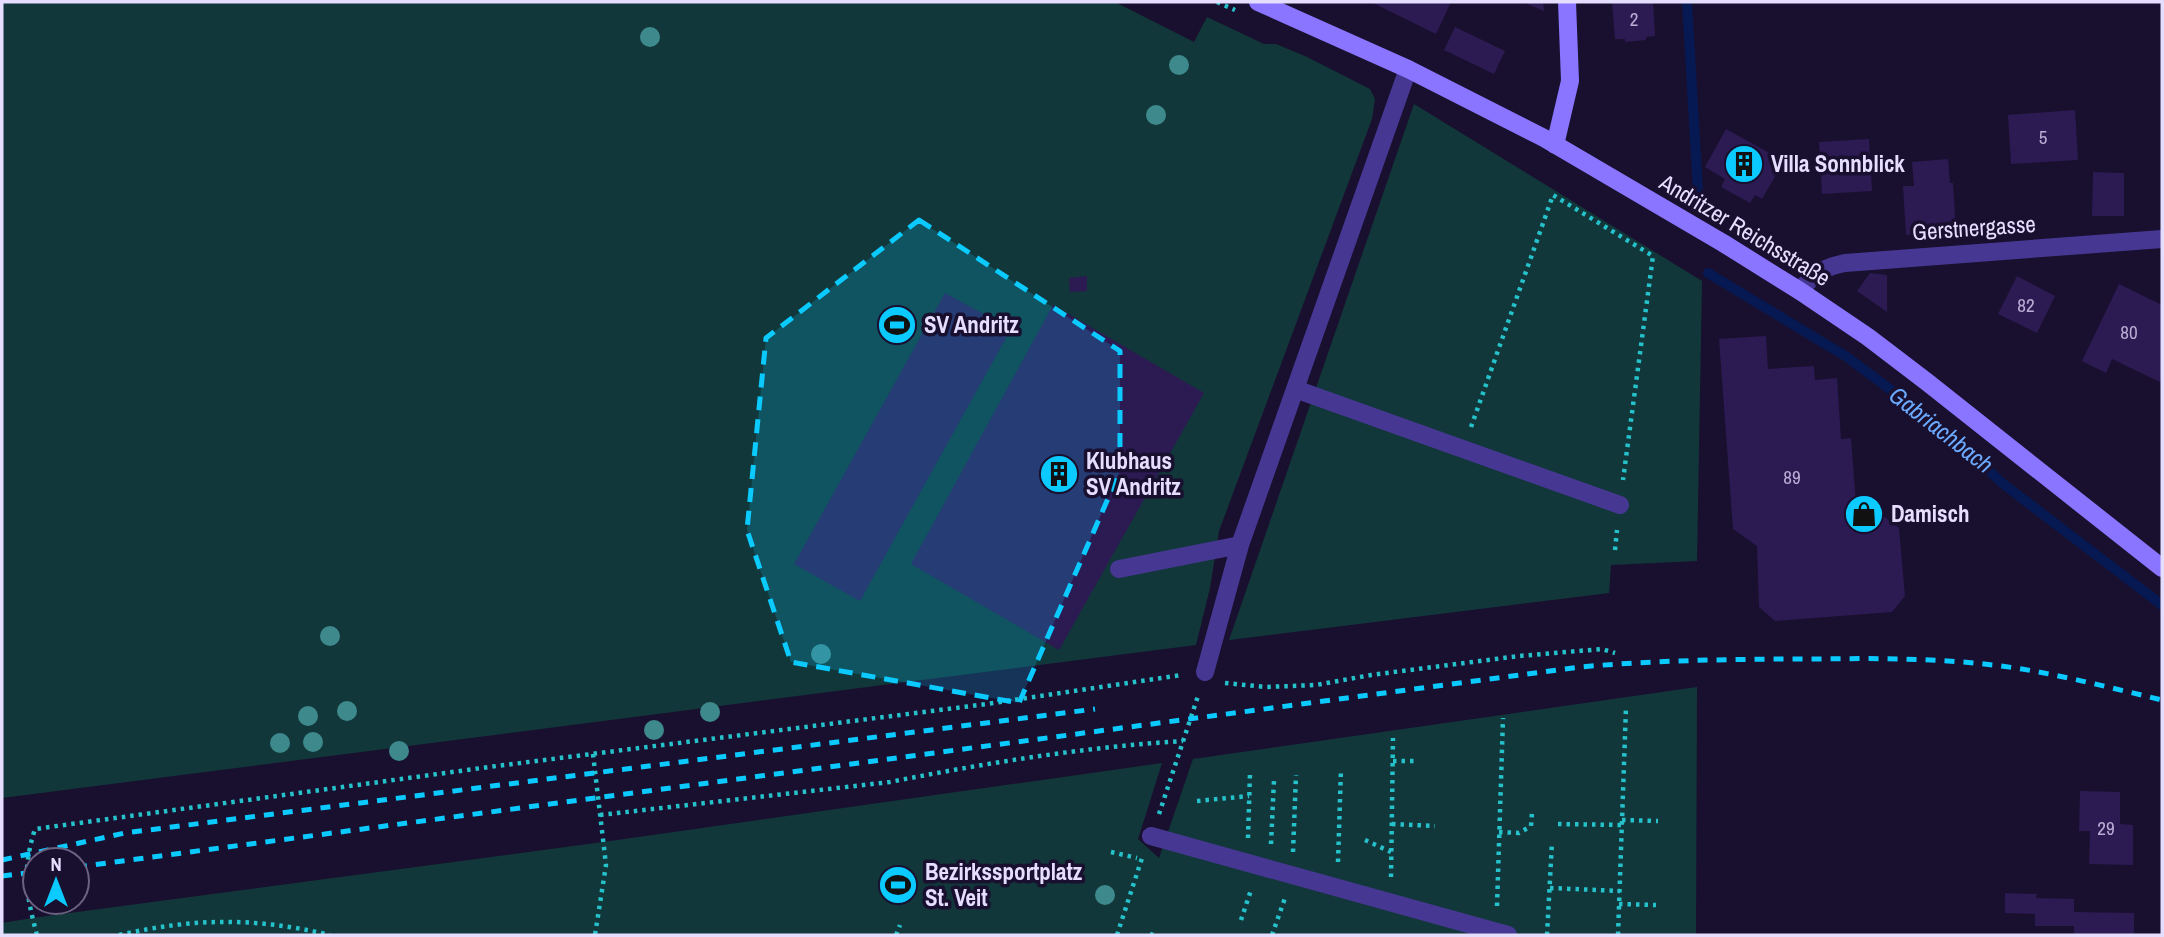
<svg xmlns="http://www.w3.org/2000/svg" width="2164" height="937" font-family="'Archivo Narrow',sans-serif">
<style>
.green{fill:#12373a}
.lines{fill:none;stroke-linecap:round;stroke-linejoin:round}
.stream{stroke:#061952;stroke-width:10}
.building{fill:#2c1a52}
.path{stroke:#25c2cc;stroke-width:4.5;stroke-dasharray:3.5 5;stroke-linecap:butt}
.lane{stroke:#453792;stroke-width:18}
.street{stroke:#453792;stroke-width:18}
.secondary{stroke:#8975ff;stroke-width:18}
.rail{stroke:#0acaff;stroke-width:5;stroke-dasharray:10 9;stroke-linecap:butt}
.tree{fill:#3e898c}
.marked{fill:#0acaff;fill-opacity:0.2;stroke:#0acaff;stroke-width:5;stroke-dasharray:14 9;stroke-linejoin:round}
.labels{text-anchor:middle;stroke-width:7;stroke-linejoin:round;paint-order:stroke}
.number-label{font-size:19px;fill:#b8add4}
.poi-label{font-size:23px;font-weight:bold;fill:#e6deff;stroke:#19102f;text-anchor:start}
.street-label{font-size:23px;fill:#e6deff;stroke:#19102f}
.water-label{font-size:24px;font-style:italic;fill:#6caaff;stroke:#19102f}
</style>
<rect width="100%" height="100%" fill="#19102f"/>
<!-- green -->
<path class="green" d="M2,2h1113l79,40 13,-25 57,27h12l31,13 63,32 5,10 -3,20 -153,412 -9,57 -14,57 -1194,153z
M1414,104l288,177 -5,280 -86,4 -2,28 -380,47z
M1697,687l-1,248h-1694v-12l30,-5 571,-76 559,-79 -24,76 21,19 34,-99z"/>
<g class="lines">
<!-- stream -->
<path class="stream" d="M1687,2l11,190
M1708,273l139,84 108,81 47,45 160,122"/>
</g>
<!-- building -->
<path class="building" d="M1371,2h80l-15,32z
M1523,2h20l1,9z
M1612,2h41l2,34 -9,1v3l-21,2v-3h-10z
M1455,27l50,24 -11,23 -50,-24z
M2075,110l3,50 -67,4 -3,-49z
M1726,129l58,32 -22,38 -7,-4 -5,8 -29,-16 4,-8 -20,-12z
M1869,139l3,52 -50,3 -3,-52z
M1948,159l2,24h3l3,49 -50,3 -3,-49h11l-2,-24z
M2093,172l31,1v43h-32z
M1870,273l17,2v37l-30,-21z
M1087,276v15l-17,1 -1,-14z
M2017,276l38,20 -18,37 -39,-19z
M2119,284l43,21v78l-50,-24 -6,14 -24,-12z
M945,293l66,36 -151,272 -66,-37z
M1053,305l151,88 -145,257 -148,-86z
M1766,336l2,33 46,-3 1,14 22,-2 4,61 10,-1 6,79 25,-2 17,13 6,68 -13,16 -117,9 -16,-14 -2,-61 -24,-17 -14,-190z
M2080,791l40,1v32l13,1v40l-44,-1 1,-33h-11z
M2005,893l32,1 -1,4 38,1v13l60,1v22h-60v-9h-39v-12l-30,-1z"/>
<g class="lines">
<!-- path -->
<path class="path" d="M1217,2l18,8
M1471,427l82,-232 100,61 -30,224
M1615,550l2,-20
M1225,683l41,4 50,-2 55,-10 148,-19 83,-7 13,4
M593,754l13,111 -11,70
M1393,761h25
M1197,801l52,-5
M1159,814l39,-118
M600,815l290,-33c96,-19 195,-35 293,-41
M1622,820l36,1
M1392,824l43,2
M1558,824l64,1
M1499,832l20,1 12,-7 1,-13
M1248,838l2,-65
M1365,840l26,12
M1271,844l3,-64
M1111,852l26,6
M1293,852l3,-77
M1338,862l3,-93
M1391,877l2,-139
M1550,888l70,3
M1619,904l37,1
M1497,906l6,-188
M1241,920l10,-30
M1150,934l4,1
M37,935c-11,-40 -15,-66 -2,-106l454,-62 498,-63 195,-29
M119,935c76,-17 135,-18 211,0
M896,935l4,-10
M1117,935l25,-77
M1272,935l13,-37
M1547,935l5,-93
M1618,935l8,-228"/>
<!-- lane -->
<path class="lane" d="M1295,389l325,116
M1119,569l121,-24
M1205,672l35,-127 168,-476
M1151,836l357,99"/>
<!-- street -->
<path class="street" d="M1800,291c13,-17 24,-24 45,-28l317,-24"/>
<!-- secondary -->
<path class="secondary" d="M1258,2l150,67 136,69 179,105 77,48 68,46 59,45 235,186
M1555,145l15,-64 -3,-79"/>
<!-- rail -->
<path class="rail" d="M2,860l123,-27 970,-124
M77,867l1503,-200c78,-7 156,-8 234,-8 70,-1 139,-1 208,10 47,8 94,20 140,31
M2,876l33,-4"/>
</g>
<!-- trees -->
<g class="tree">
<circle cx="650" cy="37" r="10"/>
<circle cx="1179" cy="65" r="10"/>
<circle cx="1156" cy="115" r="10"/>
<circle cx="330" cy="636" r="10"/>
<circle cx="821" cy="654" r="10"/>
<circle cx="347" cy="711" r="10"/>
<circle cx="710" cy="712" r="10"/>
<circle cx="308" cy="716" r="10"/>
<circle cx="654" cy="730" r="10"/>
<circle cx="313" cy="742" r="10"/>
<circle cx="280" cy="743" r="10"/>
<circle cx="399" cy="751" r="10"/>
<circle cx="1105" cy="895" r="10"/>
</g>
<!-- marked area -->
<path class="marked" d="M919,220l201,131v120l-101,232 -228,-41 -44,-132 19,-192z"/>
<!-- icons -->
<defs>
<g id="building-disc" transform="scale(2.0125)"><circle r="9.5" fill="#0acaff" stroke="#19102f"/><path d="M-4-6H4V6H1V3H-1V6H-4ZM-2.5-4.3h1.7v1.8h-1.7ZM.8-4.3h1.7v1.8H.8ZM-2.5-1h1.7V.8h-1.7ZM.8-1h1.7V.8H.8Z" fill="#111"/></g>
<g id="stadium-disc" transform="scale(2.0125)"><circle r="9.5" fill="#0acaff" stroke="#19102f"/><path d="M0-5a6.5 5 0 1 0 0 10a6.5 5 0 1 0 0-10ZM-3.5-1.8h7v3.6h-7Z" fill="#111"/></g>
<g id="shop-disc" transform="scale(2.0125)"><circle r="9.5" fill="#0acaff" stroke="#19102f"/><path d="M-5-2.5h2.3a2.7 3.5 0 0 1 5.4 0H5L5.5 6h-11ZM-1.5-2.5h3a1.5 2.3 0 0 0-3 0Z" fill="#111"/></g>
</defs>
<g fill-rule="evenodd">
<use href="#building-disc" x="1744" y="164"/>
<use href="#stadium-disc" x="897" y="325"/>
<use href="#building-disc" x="1059" y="474"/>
<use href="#shop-disc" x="1864" y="514"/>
<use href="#stadium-disc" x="898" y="885"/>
</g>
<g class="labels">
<!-- number labels -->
<g class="number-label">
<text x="1634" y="26">2</text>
<text x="2043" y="144">5</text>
<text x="2026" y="312">82</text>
<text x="2129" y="339">80</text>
<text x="1792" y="484">89</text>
<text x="2106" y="835">29</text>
</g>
<!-- poi labels -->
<g class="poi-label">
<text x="1771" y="172">Villa Sonnblick</text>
<text x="924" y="333">SV Andritz</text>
<text x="1086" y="469">Klubhaus<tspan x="1086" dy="26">SV Andritz</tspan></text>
<text x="1891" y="522">Damisch</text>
<text x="925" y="880">Bezirkssportplatz<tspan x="925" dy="26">St. Veit</tspan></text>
</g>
<!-- street labels -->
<g class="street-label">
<text transform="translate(1974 228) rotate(-4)" y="8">Gerstnergasse</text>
<text transform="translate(1745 230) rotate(31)" y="8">Andritzer Reichsstraße</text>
</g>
<!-- water labels -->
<g class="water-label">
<text transform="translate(1941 430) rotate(38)" y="8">Gabriachbach</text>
</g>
</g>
<!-- border -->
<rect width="2164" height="937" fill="none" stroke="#e6deff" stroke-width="7"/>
<!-- north arrow -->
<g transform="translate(56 881)"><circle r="33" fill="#19102f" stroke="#6b6282" stroke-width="2"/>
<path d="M0-5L12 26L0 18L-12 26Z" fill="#0acaff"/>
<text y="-10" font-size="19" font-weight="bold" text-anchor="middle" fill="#e6deff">N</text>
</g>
</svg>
